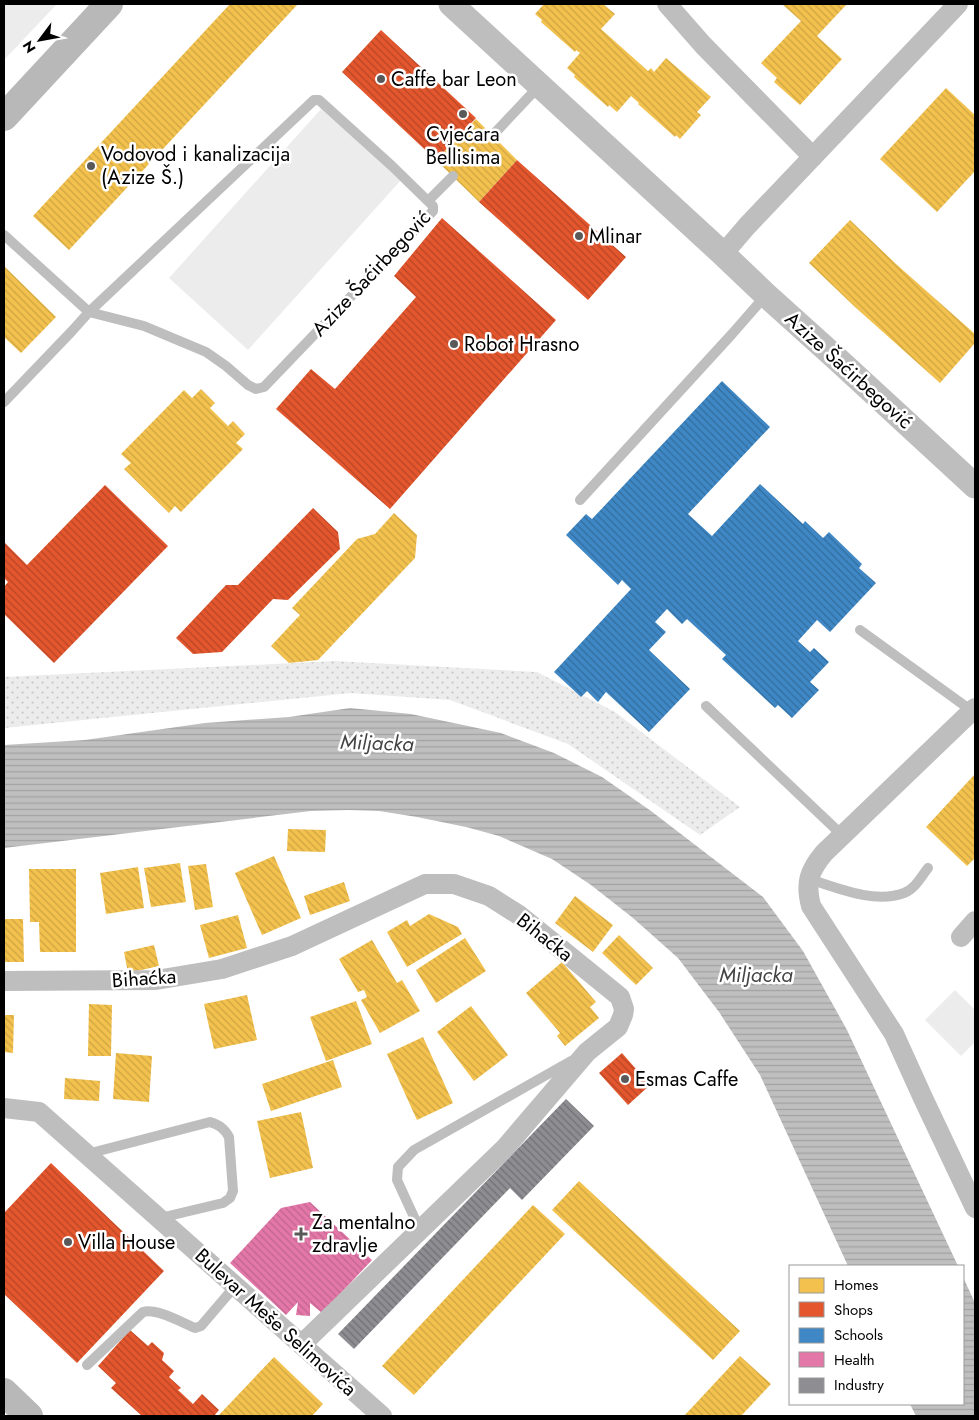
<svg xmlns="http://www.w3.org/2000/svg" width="979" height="1420" font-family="Jost,sans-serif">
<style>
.grass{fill:url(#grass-dots)}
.green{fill:#ececec}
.water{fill:url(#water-rules)}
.homes{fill:url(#homes-back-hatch)}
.shops{fill:url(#shops-back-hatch)}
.schools{fill:url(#schools-back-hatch)}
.health{fill:url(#health-back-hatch)}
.industry{fill:url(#industry-back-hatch)}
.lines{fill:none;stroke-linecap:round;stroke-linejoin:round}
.service{stroke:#bebebe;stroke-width:10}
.minor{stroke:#bebebe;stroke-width:20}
.tertiary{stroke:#bebebe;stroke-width:25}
.secondary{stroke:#b8b8b8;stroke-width:28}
.poi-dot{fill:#595959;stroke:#fff;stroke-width:2}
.labels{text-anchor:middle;stroke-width:5;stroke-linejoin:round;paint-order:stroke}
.poi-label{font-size:20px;fill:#000;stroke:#fff;text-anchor:start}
.street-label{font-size:20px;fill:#000;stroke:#fff}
.water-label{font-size:21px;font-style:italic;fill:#444;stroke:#fff}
</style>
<defs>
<pattern id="grass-dots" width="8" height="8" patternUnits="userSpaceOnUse" patternTransform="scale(1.25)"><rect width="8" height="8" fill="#ececec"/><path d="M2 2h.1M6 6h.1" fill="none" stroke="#c9c9c9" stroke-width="1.8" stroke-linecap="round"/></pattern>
<pattern id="water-rules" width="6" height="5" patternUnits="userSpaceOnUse" patternTransform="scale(1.25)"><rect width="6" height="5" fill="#bfbfbf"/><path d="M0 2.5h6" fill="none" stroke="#a2a2a2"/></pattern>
<pattern id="homes-back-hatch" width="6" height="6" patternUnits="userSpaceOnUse" patternTransform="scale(1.25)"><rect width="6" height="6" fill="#f2c14e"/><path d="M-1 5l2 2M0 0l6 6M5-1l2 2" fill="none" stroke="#cea442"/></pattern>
<pattern id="shops-back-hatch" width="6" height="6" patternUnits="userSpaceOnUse" patternTransform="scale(1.25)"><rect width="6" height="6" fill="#e4572e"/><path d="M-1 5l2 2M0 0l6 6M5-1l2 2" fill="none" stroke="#b64625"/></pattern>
<pattern id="schools-back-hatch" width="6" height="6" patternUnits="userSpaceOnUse" patternTransform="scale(1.25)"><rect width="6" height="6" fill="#3f88c5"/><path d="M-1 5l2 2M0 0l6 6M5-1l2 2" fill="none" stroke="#326d9e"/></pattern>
<pattern id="health-back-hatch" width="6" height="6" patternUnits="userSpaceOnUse" patternTransform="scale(1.25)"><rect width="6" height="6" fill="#e377a8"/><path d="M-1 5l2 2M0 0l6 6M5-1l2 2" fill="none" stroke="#c1658f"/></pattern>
<pattern id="industry-back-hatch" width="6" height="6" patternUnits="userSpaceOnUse" patternTransform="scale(1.25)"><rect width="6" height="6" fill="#8d8d92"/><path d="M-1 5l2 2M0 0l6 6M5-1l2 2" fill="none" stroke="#717175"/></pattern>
</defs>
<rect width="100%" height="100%" fill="#fff"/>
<!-- grass -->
<path class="grass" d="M334,661l203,11 78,40 125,95 -40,28 -132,-91 -118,-44 -99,-7 -347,35v-51z"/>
<!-- green -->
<path class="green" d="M4,4h53l-53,56z
M321,109l81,70 -154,171 -79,-72z
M955,990l20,20v32l-14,14 -36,-36z"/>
<!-- water -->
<path class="water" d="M350,708l61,6 90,19 53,20 48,24 49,34 112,86 40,54 44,79 111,236h-110l-88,-191 -41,-63 -41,-54 -45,-40 -42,-33 -39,-26 -53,-23 -33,-9 -49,-10 -38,-6 -31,-1 -37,1 -307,37v-103l81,-5 120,-17 84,-6z
M963,1277l12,26v113h-59l-6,-12h53z"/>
<!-- homes -->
<path class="homes" d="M230,4h68l-229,246 -36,-34z
M544,4h59l12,10 -14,15 47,42 3,-3 3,4 12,-14 45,39 -14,15 4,3 -21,24 -4,-4 -1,2 -37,-33 1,-1 -8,-7 -14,16 -8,-7 -1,2 -34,-30 1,-2 -8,-7 13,-15 -4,-3 -1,2 -34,-30 1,-2 -7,-6z
M782,4h65l-30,32 25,23 -42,46 -26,-23 3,-4 -16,-15 40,-42z
M946,88l29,27v56l-38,41 -57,-53z
M476,119l41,41 -38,42 -43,-42z
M850,220l46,44 79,70v9l-35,40 -85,-76 -46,-44z
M4,266l52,51 -35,36 -17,-16z
M201,389l14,14 -5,5 18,18 5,-5 12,13 -9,9 7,6 -62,63 -6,-6 -6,7 -45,-44 7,-6 -10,-9 63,-64 8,8z
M394,513l23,22 -2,23 -97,102 -29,3 -18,-17 29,-31 -8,-7 65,-69 18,-5z
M975,774v84l-8,8 -41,-39z
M288,829l38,1 -1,22 -38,-1z
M274,856l27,62 -39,17 -27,-62z
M180,863l6,39 -35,5 -7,-39z
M206,864l7,43 -18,3 -7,-44z
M138,867l6,41 -38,6 -6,-41z
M29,869h47v83h-36l-1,-30h-9z
M344,882l6,19 -40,14 -6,-19z
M575,896l38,29 -20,27 -38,-29z
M429,914l29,13 4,7 -55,33 -20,-35 20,-12 3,6z
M238,915l9,33 -38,10 -9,-33z
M4,919h19l1,43h-20z
M619,935l34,33 -17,17 -34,-32z
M465,938l21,33 -50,32 -20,-33z
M372,940l25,43 5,-3 18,31 -40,22 -19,-33 6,-3 -3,-7 -6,2 -19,-33z
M154,945l5,21 -31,7 -4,-21z
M562,962l34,40 -6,5 9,11 -34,28 -8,-10 3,-3 -34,-40z
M247,995l10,45 -43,9 -10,-45z
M356,1001l16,43 -46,17 -16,-44z
M89,1004l23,1 -1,51h-23z
M471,1006l37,49 -34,26 -37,-49z
M4,1015h10l-1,38 -9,-1z
M423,1037l30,66 -36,17 -30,-66z
M116,1053l36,3 -3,46 -36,-3z
M333,1060l9,27 -71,24 -9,-27z
M65,1078l35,3 -1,20 -35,-2z
M301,1112l12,56 -43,10 -13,-57z
M579,1181l161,150 -27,29 -161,-150z
M533,1205l32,29 -151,161 -32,-29z
M740,1356l31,28 -30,32h-57z
M274,1357l49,47 -11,12h-94z"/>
<!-- shops -->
<path class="shops" d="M381,30l95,88 -40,42 -94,-88z
M517,160l109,97 -38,43 -109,-98z
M442,218l114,102 -166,189 -114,-100 35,-40 24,20 81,-92 -22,-21z
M105,485l63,61 -114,117 -50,-49v-27l4,-5 -4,-4v-36l23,23z
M313,508l25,24 2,17 -52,51 -15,-1 -51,53 -29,2 -17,-16 50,-53h12z
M622,1053l28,32 -22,20 -29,-32z
M51,1163l113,108 -87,92 -73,-69v-81z
M130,1330l18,16 4,-4 12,11 -2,7 12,11 -5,6 12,11 -3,2 15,14 9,-10 17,16 -5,6h-72l-31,-28 5,-5 -18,-17z"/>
<!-- schools -->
<path class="schools" d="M722,381l48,46 -82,87 24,22 48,-52 43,40 2,-3 18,17 6,-6 33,32 -3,4 17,15 -46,49 -13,-12 -19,21 12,11 4,-4 15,14 -19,20 9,8 -27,28 -14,-13 -3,3 -53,-49 4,-4 -39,-36 -5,5 -15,-15 -12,13 11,10 -17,18 41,39 -41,43 -43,-40 -8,10 -11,-11 -6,6 -27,-25 77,-83 -9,-9 -4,5 -52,-50 20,-21 6,5z"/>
<!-- health -->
<path class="health" d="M310,1202l62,58 -50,53 -12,-10v13l-14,-1 2,-13 -12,13 -56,-52 51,-55z"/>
<!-- industry -->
<path class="industry" d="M566,1099l28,27 -72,74 -12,-12 -156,161 -16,-15z"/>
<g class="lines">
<!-- service -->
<path class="service" d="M493,135l47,-50
M428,201l25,-25
M4,235l85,77 55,14 62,26 20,14 22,19 8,4 8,-2 169,-176v-5l-41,-40 -73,-66h-5l-225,212 -17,19 -68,71
M580,500l152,-166 34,-39
M860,630l112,81
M706,706l136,129
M809,879c28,9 66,25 95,14 11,-4 17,-16 24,-25
M87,1154l123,-32c9,3 14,6 19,15l4,54 -3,7 -7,5 -63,15
M420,1230l-23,-50 1,-13 16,-17 157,-89
M87,1365l56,-53c13,-4 38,10 52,16l6,-2 35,-41"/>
<!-- minor -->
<path class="minor" d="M667,4l36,41 110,112
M723,254l24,-28 211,-222
M975,708l-151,145c-15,18 -19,30 -13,53l83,128 29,64 52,110
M961,937l14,-16
M4,981l152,-1 66,-11 70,-23 133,-62h29l35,12 30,19 101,82 4,12 -1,6 -5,12 -31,25 -82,96 -203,196
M4,1108l35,4 343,304"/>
<!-- tertiary -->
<path class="tertiary" d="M451,4l272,250 43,41 70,63 139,128"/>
<!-- secondary -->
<path class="secondary" d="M4,117l105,-113
M4,1392l25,24"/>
</g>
<!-- markers -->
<g class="poi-dot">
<circle cx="381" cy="79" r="5"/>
<circle cx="463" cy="114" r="5"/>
<circle cx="91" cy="166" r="5"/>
<circle cx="579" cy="236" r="5"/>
<circle cx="454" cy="344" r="5"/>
<circle cx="625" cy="1079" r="5"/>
<path d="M298.5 1226.5h5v5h5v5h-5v5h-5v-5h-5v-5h5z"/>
<circle cx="68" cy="1242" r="5"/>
</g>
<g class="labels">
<!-- poi labels -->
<g class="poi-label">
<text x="391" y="86">Caffe bar Leon</text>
<text x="463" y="141" text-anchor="middle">Cvjećara<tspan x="463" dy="23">Bellisima</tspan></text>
<text x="101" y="161">Vodovod i kanalizacija<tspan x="101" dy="23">(Azize Š.)</tspan></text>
<text x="589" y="243">Mlinar</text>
<text x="464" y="351">Robot Hrasno</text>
<text x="635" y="1086">Esmas Caffe</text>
<text x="312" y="1229">Za mentalno<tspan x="312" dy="23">zdravlje</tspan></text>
<text x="78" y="1249">Villa House</text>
</g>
<!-- street labels -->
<g class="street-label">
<text transform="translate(371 273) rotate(-47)" y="7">Azize Šaćirbegović</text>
<text transform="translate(849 370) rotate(42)" y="7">Azize Šaćirbegović</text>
<text transform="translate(545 937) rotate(38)" y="7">Bihaćka</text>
<text transform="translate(144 978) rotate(-4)" y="7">Bihaćka</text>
<text transform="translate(276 1322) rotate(42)" y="7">Bulevar Meše Selimovića</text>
</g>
<!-- water labels -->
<g class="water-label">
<text transform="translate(377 743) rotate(2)" y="7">Miljacka</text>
<text x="756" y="982">Miljacka</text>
</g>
</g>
<!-- border -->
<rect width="979" height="1420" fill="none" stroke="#000000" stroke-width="10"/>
<!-- legend -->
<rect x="789" y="1265" width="175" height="140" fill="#ffffff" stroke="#999999"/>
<rect x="799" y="1278" width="25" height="15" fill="#f2c14e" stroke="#999999"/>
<text x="834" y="1290" font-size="15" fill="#000000">Homes</text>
<rect x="799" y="1302" width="25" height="15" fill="#e4572e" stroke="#999999"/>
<text x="834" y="1315" font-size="15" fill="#000000">Shops</text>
<rect x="799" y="1328" width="25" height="15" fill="#3f88c5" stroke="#999999"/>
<text x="834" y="1340" font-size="15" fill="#000000">Schools</text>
<rect x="799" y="1352" width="25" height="15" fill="#e377a8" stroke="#999999"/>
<text x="834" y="1365" font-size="15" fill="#000000">Health</text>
<rect x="799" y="1378" width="25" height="15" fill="#8d8d92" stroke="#999999"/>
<text x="834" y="1390" font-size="15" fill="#000000">Industry</text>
<!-- north arrow -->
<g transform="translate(40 40) rotate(238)" stroke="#ffffff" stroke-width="4" paint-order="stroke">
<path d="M0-4L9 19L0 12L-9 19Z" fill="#000000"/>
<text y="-8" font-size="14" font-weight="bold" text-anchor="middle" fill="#000000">N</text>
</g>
</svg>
